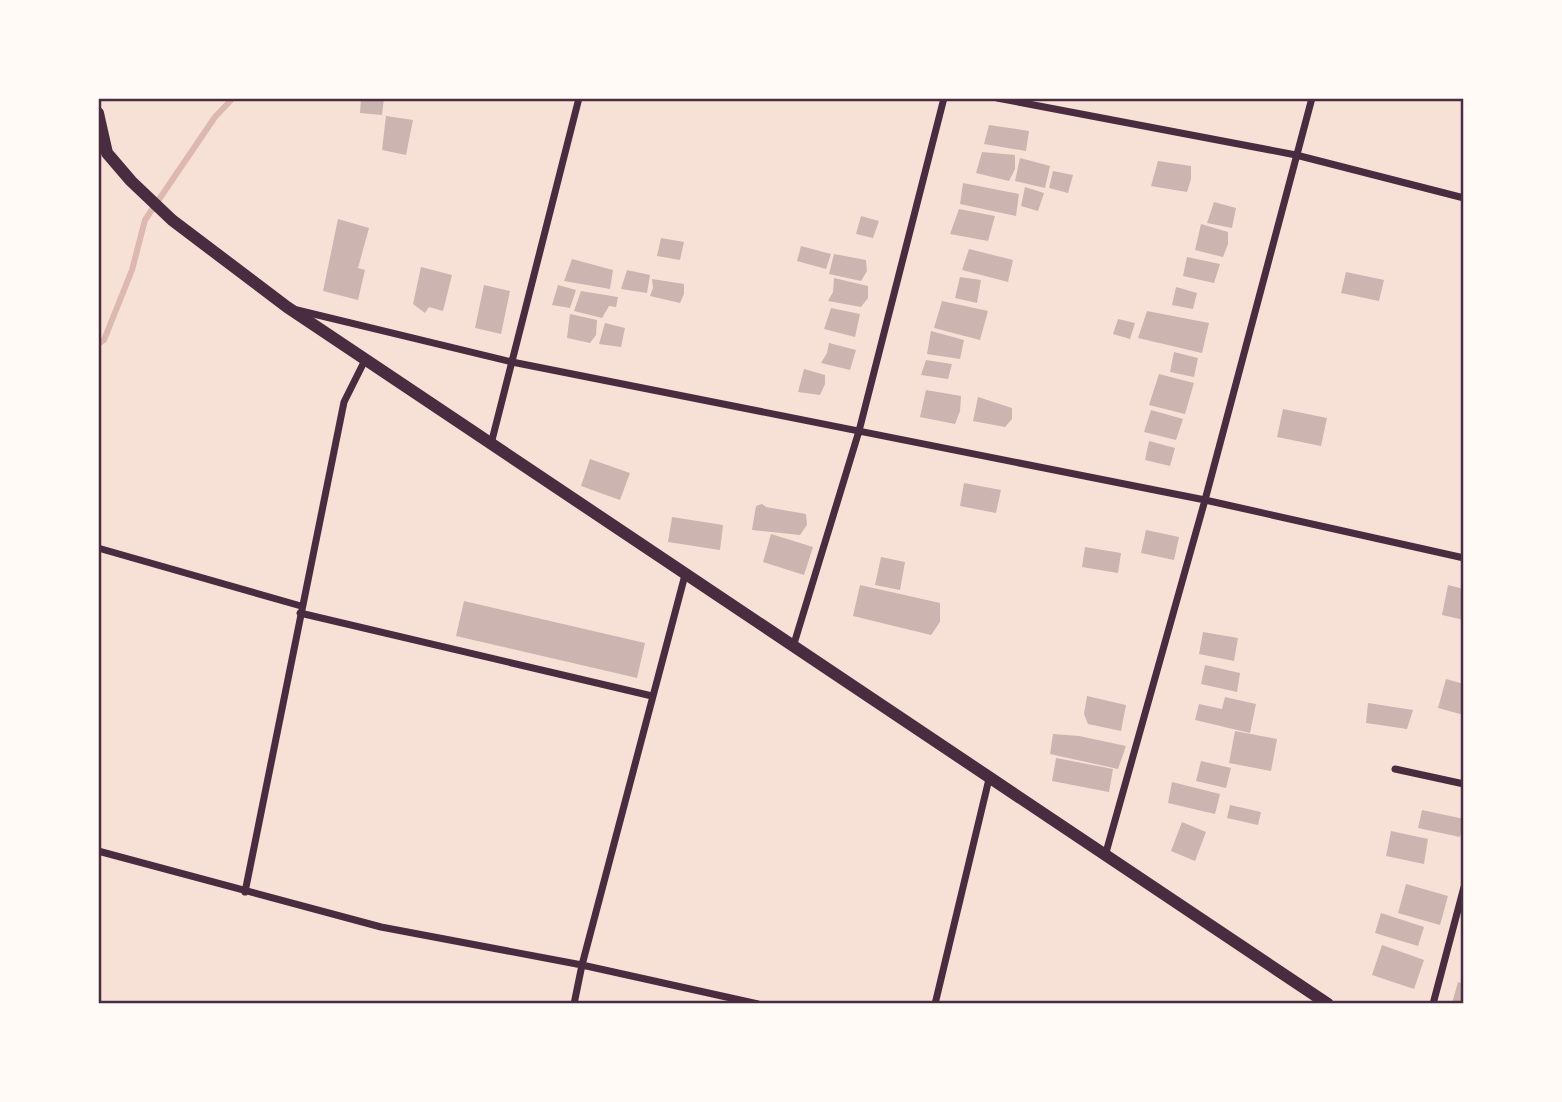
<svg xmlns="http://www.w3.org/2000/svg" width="1562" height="1102" font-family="'Archivo Narrow',sans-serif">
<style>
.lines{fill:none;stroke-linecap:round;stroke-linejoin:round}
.stream{stroke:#dcb8b0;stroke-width:6}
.building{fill:#ccb4b1}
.minor{stroke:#4a2c40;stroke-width:7}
.tertiary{stroke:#4a2c40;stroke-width:12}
.neatline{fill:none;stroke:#4a2c40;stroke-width:2.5}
</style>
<rect width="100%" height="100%" fill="#f7e1d7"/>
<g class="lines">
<!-- stream -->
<path class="stream" d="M98,344l6,-4 28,-70 13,-50 70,-103 18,-19"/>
</g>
<!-- building -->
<path class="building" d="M361,98h23l-2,17 -22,-2z
M386,116l27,4 -7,35 -24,-5z
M989,125l40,6 -3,20 -42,-7z
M982,152l33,3v14l-6,12 -33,-8z
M1020,158l30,8 -5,22 -30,-7z
M1158,161l33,5v13l-4,13 -36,-6z
M1053,171l20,4 -5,18 -19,-5z
M963,183l56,11 -3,22 -56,-12z
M1025,187l19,6 -6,18 -17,-5z
M1214,202l22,6 -4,20 -25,-5z
M959,209l36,7 -7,25 -38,-7z
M861,216l18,5 -6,17 -17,-4z
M338,219l31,9 -11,40 7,2 -7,30 -35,-9z
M1201,224l27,8v12l-5,13 -28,-7z
M661,238l23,4 -4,18 -23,-4z
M801,246l30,8 -5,15 -29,-8z
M969,249l44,11 -5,22 -46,-12z
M834,254l32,6 1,11 -6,10 -32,-7z
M1187,257l33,7 -6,19 -31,-7z
M572,259l41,11 -3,19 -46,-8z
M421,267l31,8 -9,36 -14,-4 -4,6 -12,-9z
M627,270l23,5 -3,18 -26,-4z
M1346,272l38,8 -5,21 -38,-8z
M960,277l21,3 -4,23 -22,-5z
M834,278l34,8v12l-7,9 -33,-6 5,-9z
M652,279l32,5v10l-4,9 -30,-7 3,-8z
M484,285l26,6 -9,43 -26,-6z
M558,285l18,5 -6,18 -18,-3z
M1176,287l21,6 -4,16 -21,-4z
M581,291l37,6 -2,10 -7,-1 -7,12 -28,-7z
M942,301l46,10 -8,29 -46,-12z
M831,308l29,6 -5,23 -31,-8z
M1147,311l62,12 -7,30 -64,-15z
M570,314l27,6 -1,15 -6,8 -23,-5z
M1118,319l17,4 -5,16 -17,-5z
M605,323l20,5 -4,19 -22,-3z
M931,331l33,9 -4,19 -33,-5z
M829,343l27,7 -6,20 -29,-7 6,-10z
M1174,352l24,6 -4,19 -24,-5z
M926,360l26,4 -4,15 -27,-4z
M804,369l21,6v9l-5,11 -22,-3z
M1159,374l35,9 -9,31 -36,-9z
M926,390l35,6 -1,15 -5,13 -35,-7z
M978,397l34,11v11l-7,8 -32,-6z
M1283,409l44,9 -6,28 -44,-9z
M1151,410l32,9 -7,21 -32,-8z
M1149,441l26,7 -5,18 -25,-6z
M590,459l40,14 -10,27 -39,-14z
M964,483l37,7 -5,23 -36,-7z
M762,504l4,3 40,7 1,11 -7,10 -48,-5 4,-24z
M672,517l51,8 -3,25 -52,-8z
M1146,530l33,7 -5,23 -33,-7z
M771,534l42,13 -9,28 -41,-13z
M1085,547l36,6 -3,20 -36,-6z
M881,557l24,5 -5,28 -25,-5z
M860,585l80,18v19l-9,13 -78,-19z
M1448,585l16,4v31l-22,-5z
M464,601l181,42 -8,35 -181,-42z
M1203,632l35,6 -4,23 -35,-7z
M1205,665l35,8 -3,19 -36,-8z
M1446,679l18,5v31l-26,-7z
M1087,696l39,9 -5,26 -33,-7 -4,-10z
M1225,697l31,7 -6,29 -55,-13 4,-16 23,5z
M1368,703l45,7 -6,19 -41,-6z
M1235,731l42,8 -6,32 -42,-8z
M1053,734l26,2 47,10 -8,23 -68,-15z
M1056,758l57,11 -4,23 -57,-11z
M1201,761l30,7 -5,20 -30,-7z
M1172,782l48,12 -5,20 -47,-11z
M1230,805l31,7 -3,13 -31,-7z
M1422,810l42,9 -4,18 -42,-9z
M1182,822l24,10 -11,29 -24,-10z
M1391,831l37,8 -4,25 -38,-8z
M1406,884l42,12 -8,29 -42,-12z
M1381,913l43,14 -6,19 -43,-13z
M1382,945l42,15 -10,29 -42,-14z
M1458,982l6,2v20l-12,-1z"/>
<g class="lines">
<!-- minor -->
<path class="minor" d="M997,98l299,57 168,43
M297,310l215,52 693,138 259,58
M491,444l88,-346
M98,548l203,58
M300,613l352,83
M793,647l66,-216 85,-333
M1395,769l69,15
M98,851l283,76 201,38 176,39
M1105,856l100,-356 107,-402
M245,892l99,-490 21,-42
M574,1004l8,-39 103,-390
M935,1004l54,-225
M1433,1004l31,-117"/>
<!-- tertiary -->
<path class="tertiary" d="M98,113l9,40 24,28 41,39 115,87 1041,697"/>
</g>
<!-- border -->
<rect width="1562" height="1102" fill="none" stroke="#fffaf5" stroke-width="200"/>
<rect x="100" y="100" width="1362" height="902" class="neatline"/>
</svg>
